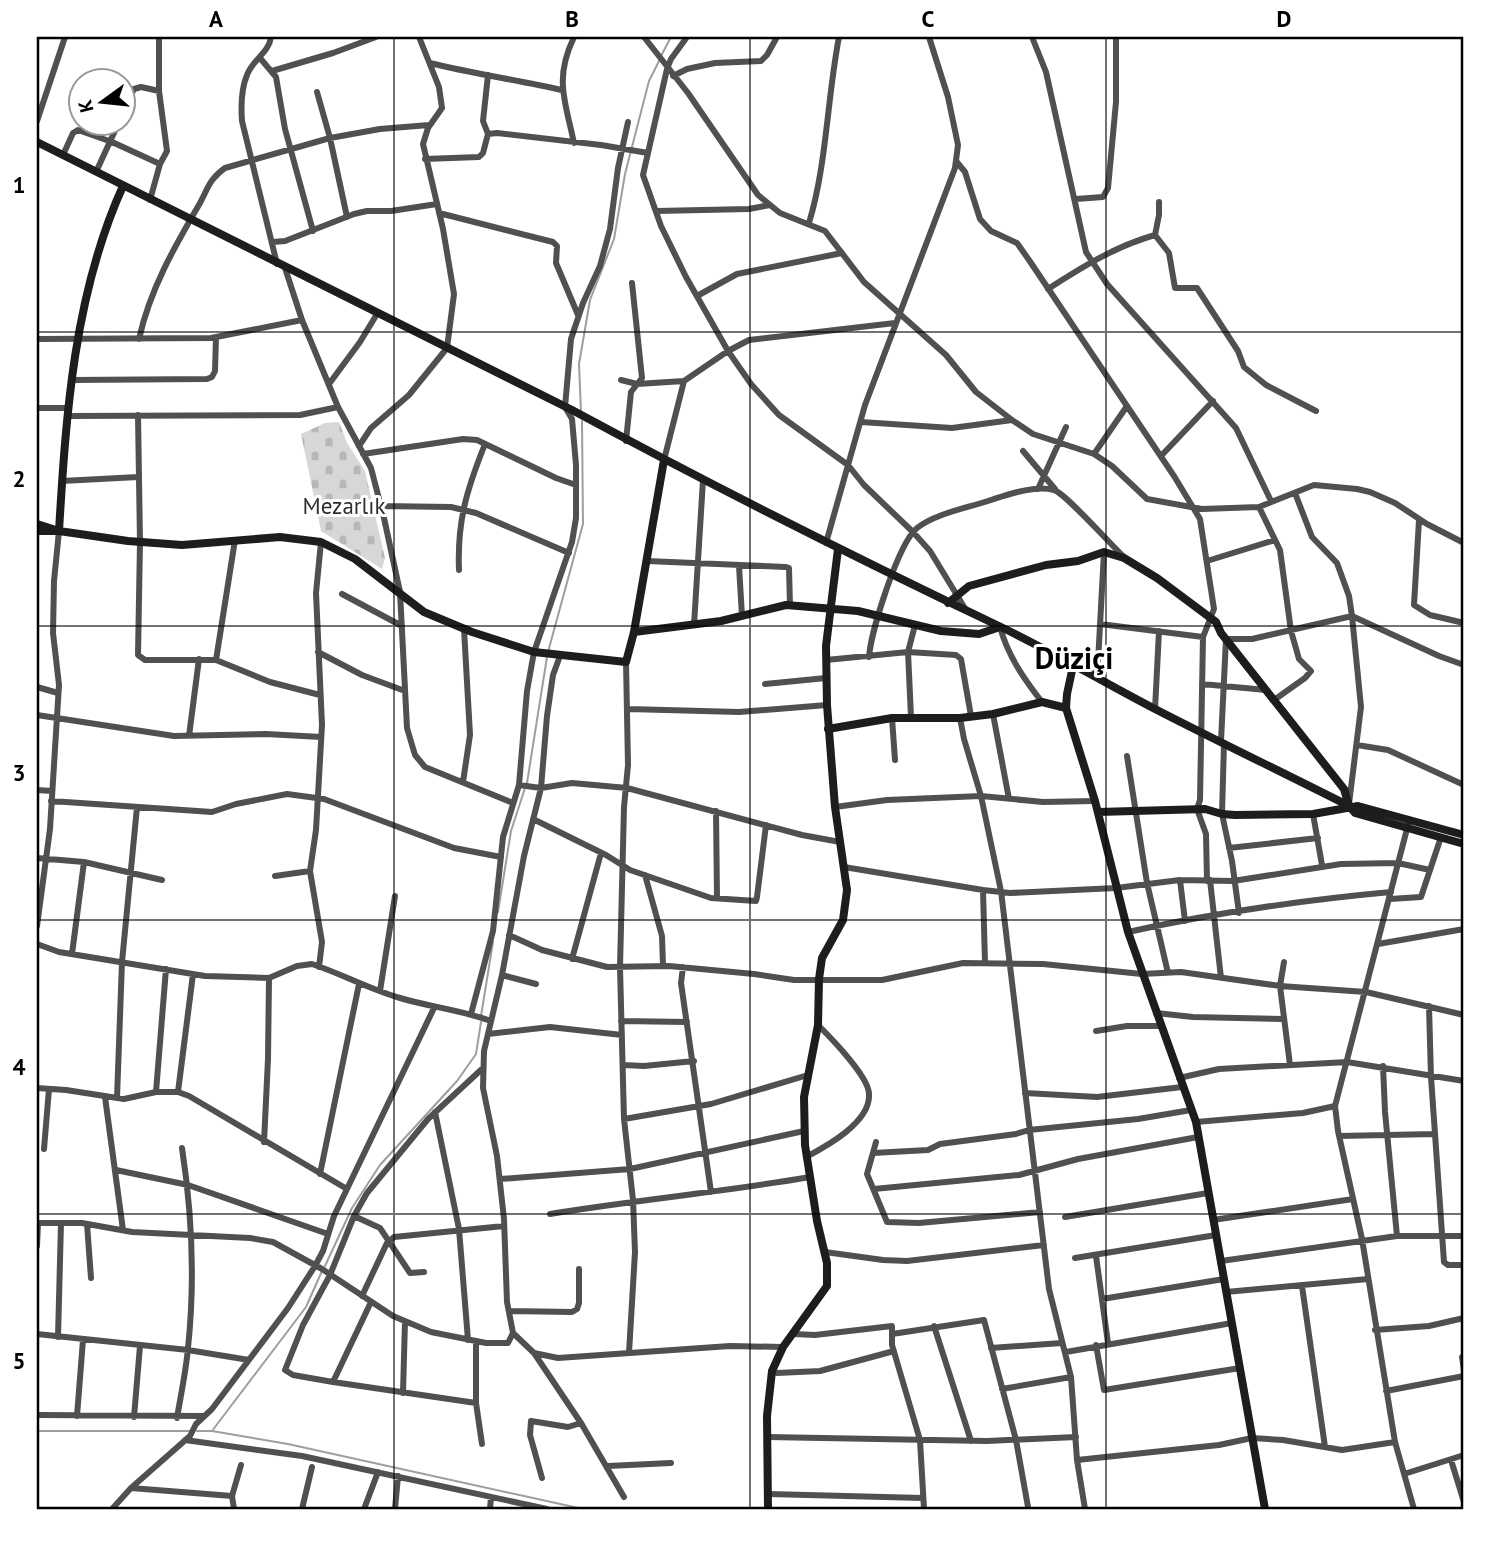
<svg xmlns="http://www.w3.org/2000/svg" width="1501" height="1546" font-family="'PT Sans',sans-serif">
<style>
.cemetery{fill:url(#cemetery-stones)}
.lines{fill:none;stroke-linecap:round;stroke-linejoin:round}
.stream{stroke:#9e9e9e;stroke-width:2}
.street{stroke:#505050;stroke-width:6}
.secondary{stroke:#1d1d1d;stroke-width:8}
.grid{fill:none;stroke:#000;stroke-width:2;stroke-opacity:0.55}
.labels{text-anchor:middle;stroke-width:6;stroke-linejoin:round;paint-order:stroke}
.park-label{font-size:23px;fill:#2e2e2e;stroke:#fff}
.district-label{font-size:30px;font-weight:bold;fill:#000;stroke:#fff}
.neatline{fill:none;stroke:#000;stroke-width:2.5}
.grid-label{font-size:23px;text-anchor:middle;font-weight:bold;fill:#000}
</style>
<defs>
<pattern id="cemetery-stones" width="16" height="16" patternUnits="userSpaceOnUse" patternTransform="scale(1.75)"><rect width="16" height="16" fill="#d7d7d7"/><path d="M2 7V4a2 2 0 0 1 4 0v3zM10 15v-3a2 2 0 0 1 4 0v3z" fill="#b7b7b7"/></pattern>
</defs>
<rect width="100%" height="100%" fill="#fff"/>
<!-- cemetery -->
<path class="cemetery" d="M339,422l8,21 18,28 20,87 -3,11 -61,-38 -20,-97 24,-11z"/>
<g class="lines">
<!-- stream -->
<path class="stream" d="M661,56l10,-19
M581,412l-2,-48 11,-64 24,-61 11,-65 24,-93 10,-20
M548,652l35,-128 -1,-103
M527,783l20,-126
M498,912l13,-81 14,-43
M481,1016l12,-74
M325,1266l27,-58 28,-43 77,-84 19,-27 5,-32
M37,1431h154
M197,1431h15l76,13 295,65
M212,1431l94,-124 16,-36"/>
<!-- street -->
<path class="street" d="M271,37c-2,16 -19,23 -24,38 -6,14 -6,32 -5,46l35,143
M644,37l44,56 70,102 22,18 45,18 39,51 82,73 30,37 36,28 21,14 61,20 18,12 35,33 55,10 57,-2 55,-22 43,4 13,3 25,11 32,21 37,19
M687,37l-16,22 -4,10 -24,106 18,51 25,51 42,74 23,33 28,31 69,50 16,20 49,47 17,19 36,59
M1032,37l14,35 40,180 21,32 129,144 35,73
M260,58l16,19 9,52 28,102
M430,63c44,11 88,17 132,27
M272,71l61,-18 43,-16
M488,75l-5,46 5,13
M673,76l14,-7 28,-6 46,-2 6,-6 10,-18
M317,92l13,46 17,79
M122,114l12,-25 7,-2 18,4
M37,121l28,-84
M574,143c-9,-43 -20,-64 0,-106
M63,155l10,-22 5,-3 34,12 48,22
M425,159l54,-2 4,-4 5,-19 9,-1 104,12 47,8
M956,161l9,11 15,47 11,12 26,12 12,17 145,216 26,43 14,90 -11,28 -3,163 -3,9 9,25 1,47
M96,172l23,-50
M1076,199l27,-2 5,-9 8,-86v-65
M150,200l10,-36 7,-13 -8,-60v-54
M656,211l93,-2 21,-4
M439,213l114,29 4,4 -1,17 22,52
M809,223c18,-60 18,-124 30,-186
M1155,235l14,18 6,35h22l41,63 6,16 22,18 50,26
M1155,235l4,-20v-13
M273,242l12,-1 69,-27 13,-3h24l46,-7
M285,268l17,52 36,87 33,61 13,50 16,74 7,136 8,27 10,12 88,36
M1048,289c34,-22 68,-43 107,-54
M697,296l40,-22 105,-21
M37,339l174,-1 91,-18
M139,339c11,-50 36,-93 61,-136 9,-17 9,-23 25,-35l105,-30 50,-9 49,-4
M72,380l135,-1 5,-2 3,-6 1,-34
M621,380l16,4 47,-3
M329,384l31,-42 17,-28
M37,408h32
M138,415l2,127 -2,113 7,5h71l54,22 50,13
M68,416l232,-1 38,-8
M861,422l91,6 60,-8
M626,441l5,-49 11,-14 -10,-95
M359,446l12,-18 38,-33 38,-47 7,-54 -11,-65 -20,-85 5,-16 14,-20 -3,-21 -20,-50
M1023,451l32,38
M363,454l100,-15 14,1 79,38 20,7
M1094,454l33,-48
M1161,456l52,-55
M664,460l20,-79 44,-30 21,-11 146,-17
M62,481l76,-4
M1038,489l28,-62
M1295,493l17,44 25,26 12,33 3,20 9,91 -12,97
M381,506l70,1 25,6 93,40
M1259,507l21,43 11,81 8,28 12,12 -6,7 -31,22
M1419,520l-5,85 16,10 34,8
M826,543l39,-138 90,-237 3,-23 -10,-48 -19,-60
M647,561l139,6 3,1 1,38
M1207,561l68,-21
M739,566l3,50
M459,570c-2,-49 8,-81 26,-126
M342,594l60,32
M1100,624l103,13
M694,625l9,-145
M1000,627c8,29 24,52 42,75
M318,652l44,23 43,16
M560,656l-7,19 -6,41 -6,72 -17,68 -22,119 -18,76 -1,37 14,68 7,63 3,83 6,31 21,20 24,5 172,-12 53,1
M869,657c2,-26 29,-113 48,-129 19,-15 51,-20 74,-28 19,-6 44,-15 63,-10 11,3 57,55 69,66
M216,660l19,-120
M826,660l82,-8 48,3 5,4 10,57
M626,662l2,103 -4,42 -4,160 4,152 9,81 2,52 -6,101
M1094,677l4,-15 6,-110
M765,684l61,-6
M1202,684l64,6
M37,687l21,6
M628,709l111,3 88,-7
M1155,709l4,-78
M993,714l16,85
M37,715l137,21 92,-2 55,3
M911,717l-3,-65 7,-27
M892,718l3,42
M960,718l4,21 17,57 20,95 48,398 22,88 6,83 8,49
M189,736l10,-77
M1221,741l5,-102h26l100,-23 87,40 25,9
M1224,743l-2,71 10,47 7,52
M1357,745l31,5 76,35
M1127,756l20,127 21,90
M463,782l7,-47 -6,-106
M519,785l22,3 31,-5 55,5 175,47 38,7
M37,790l15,1
M51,801l161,11 24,-8 51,-10 37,5 130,49 47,9
M835,807l52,-7 94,-4 62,6 52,-1
M716,811l1,87
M1313,814l9,51
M533,819l73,36 24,15 81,28 45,3 1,-4 9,-72
M1408,825l-73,281 3,25 24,108 33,203 19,67
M1229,848l89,-10
M37,858l47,4 78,18
M844,867l139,23 27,3 106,-5 64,-8 53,1 108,-17 57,-1 32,7
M645,875l17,61 1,30
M275,876l35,-5
M1180,880l5,41
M1210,880l11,98
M983,890l2,73
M1390,899l31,-2 20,-60
M37,926l13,-97 9,-144 -6,-52 1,-52 5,-50
M1128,932c86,-19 175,-32 263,-40
M509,935l33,15 65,17 62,-1 85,8 40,6h88l81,-17 80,1 99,10 39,-2 99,14 86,6 98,23
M37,944l22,8 146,24 64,2 28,-12 15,-2c30,10 57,25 88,34 30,9 61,12 91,23
M1378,944l86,-15
M72,954l12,-92
M572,959l29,-106
M1284,962l-4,24 10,79
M319,967l3,-25 -12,-71 6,-41 6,-105 -6,-132 5,-51
M683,967l-2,16 30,209
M502,975l34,9
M380,991l15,-95
M1429,1006l2,71 13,185 4,3h16
M1156,1013l37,4 90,2
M471,1014l22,-83 10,-94 16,-52 8,-94 7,-39 38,-110 4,-24v-53l-4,-46 -7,-12 6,-68 12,-36 17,-37 10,-37 8,-61 10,-46
M621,1021l66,1
M1096,1031l31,-5h33
M488,1034l62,-7 72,8
M623,1065l21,1 50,-5
M1383,1066l2,46 12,124
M1179,1078l40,-9 128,-7 117,19
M37,1088l29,2 58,9 32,-7h22l11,4 158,93
M156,1092l10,-123
M178,1092l15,-118
M1025,1093l72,4 85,-10
M105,1097l18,133
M117,1098l5,-136 15,-155
M435,1112l24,117 9,111
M624,1119l87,-15 97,-29
M1196,1122l107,-9 32,-7
M1339,1136l96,-2
M264,1142l4,-83 1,-81
M876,1142l-9,32 20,48 32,1 121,-11
M44,1149l5,-60
M873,1153l55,-3 12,-6 76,-10 13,-4 109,-11 53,-9
M806,1157c21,-11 65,-35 63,-63 0,-17 -38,-56 -51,-69
M116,1170l72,15 140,49
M320,1174l39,-190
M500,1179l130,-10 174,-38
M874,1189l145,-14 59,-16 120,-22
M550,1214c86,-14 173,-22 260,-37
M354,1216l26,12 30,45 14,-1
M1065,1217l143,-24
M1213,1220l140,-21
M37,1223h45l50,9 118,6 23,4 49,27 71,47 38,16 55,11h22l5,-10
M87,1224l4,54
M37,1246l1,-23
M825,1252l58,8 24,1 137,-16
M1096,1256l12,87
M1075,1258l141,-23
M1221,1261l176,-25h67
M1302,1286l23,161
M1226,1292l142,-13
M362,1296l25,-53 7,-6 110,-11
M1102,1299l122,-20
M509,1311l63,1 5,-3 2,-6v-34
M934,1326l37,115
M1375,1330l54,-4 35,-8
M37,1334l151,16 61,10
M793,1334l22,1 77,-9v19l28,95 4,69
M892,1334l92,-14 32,120 12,67
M58,1337l3,-114
M476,1341v62l6,41
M1096,1345l8,45 136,-22
M991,1348l71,-5
M1066,1352l166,-29
M534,1353l47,70 43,74
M1464,1355l-2,2 2,13
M772,1371l5,2 43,-2 74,-20
M333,1382l38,-80
M1002,1389l69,-12
M1386,1391l78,-15
M403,1393l2,-72
M476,1403l-143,-21 -40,-7 -8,-5 18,-45 27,-50 24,-59 13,-23 61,-74 55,-51
M37,1415l167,1
M77,1416l6,-76
M134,1417l6,-71
M177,1418c4,-24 9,-47 11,-70 7,-66 4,-135 -6,-200
M767,1437l220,4 89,-4
M185,1440l117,16 245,53
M1077,1460l142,-15 33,-7 31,2 59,10 53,-8
M1451,1460l13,42
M608,1466l63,-3
M1404,1474l60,-19
M542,1478l-12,-43 1,-14 37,6 13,-4
M131,1488l101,8
M768,1494l155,4
M112,1509l19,-21 59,-52 6,-12 16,-15 76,-101 27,-42 8,-15 11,-35 100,-208
M234,1509l-2,-13 9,-31
M302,1509l10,-42
M364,1509l14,-37
M395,1509l3,-33
M490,1509l1,-12"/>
<!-- secondary -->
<path class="secondary" d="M37,142l535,268c141,76 284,148 429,217 52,25 102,55 154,82 64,33 129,64 194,97l6,7 109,31
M37,524l22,7 69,10 54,4 98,-8 41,5 34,17 69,53 48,20 62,20 92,10 8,-30 30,-172
M37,531h19
M59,531c7,-117 15,-237 64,-345
M948,603l21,-17 77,-21 32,-4 26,-9 20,6 33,20 59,44 5,11 123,156 5,17
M634,632l87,-11 65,-16 72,6 83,20 38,3 21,-7
M1073,666l-6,28 -1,14 29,93 33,131 68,190 69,387
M828,729l64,-11h68l33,-4 49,-12 24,6
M1098,812l107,-3 17,5 13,1 78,-1 45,-8 106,29
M768,1509l-1,-93 5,-45 11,-24 44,-61v-23l-10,-42 -12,-76 -1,-48 14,-72 1,-46 3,-21 21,-38 4,-30 -12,-83 -8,-102 -1,-59 12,-97"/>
</g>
<!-- grid -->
<path class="grid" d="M394,37v1472M750,37v1472M1106,37v1472M37,332h1427M37,626h1427M37,920h1427M37,1214h1427"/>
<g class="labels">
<!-- park labels -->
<g class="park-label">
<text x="344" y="514">Mezarlık</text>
</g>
<!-- district labels -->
<g class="district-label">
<text x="1074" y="669">Düziçi</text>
</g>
</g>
<!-- border -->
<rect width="1501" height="1546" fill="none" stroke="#ffffff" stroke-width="77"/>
<!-- north arrow -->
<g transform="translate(102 102) rotate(255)"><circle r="33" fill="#ffffff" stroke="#999999" stroke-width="2"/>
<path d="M0-5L12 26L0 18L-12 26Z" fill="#000000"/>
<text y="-10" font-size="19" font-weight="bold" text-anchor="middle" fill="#000000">K</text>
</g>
<rect x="38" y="38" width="1424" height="1470" class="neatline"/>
<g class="grid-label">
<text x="216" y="27">A</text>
<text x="572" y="27">B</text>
<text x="928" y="27">C</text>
<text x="1284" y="27">D</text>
<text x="19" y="193">1</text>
<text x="19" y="487">2</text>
<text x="19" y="781">3</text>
<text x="19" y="1075">4</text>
<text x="19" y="1369">5</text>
</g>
</svg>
